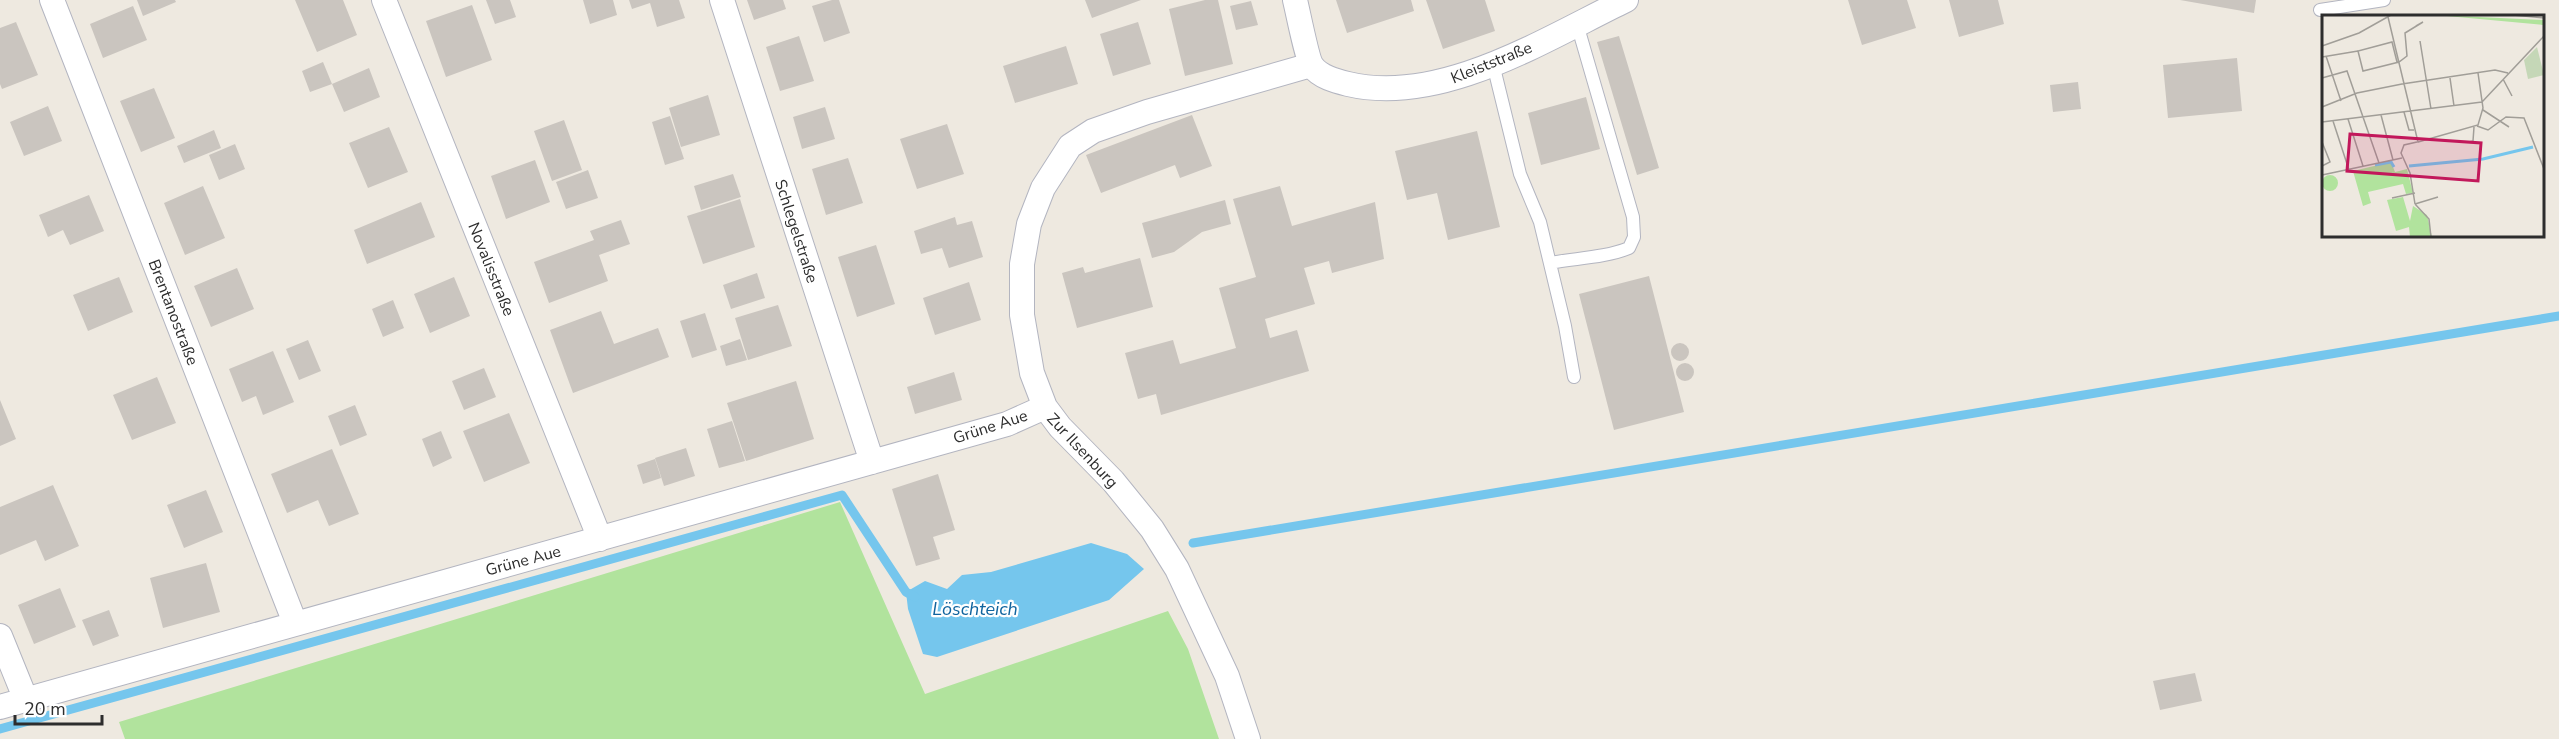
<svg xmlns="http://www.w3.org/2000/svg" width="2559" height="739" font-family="'Nunito Sans',sans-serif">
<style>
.green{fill:#b1e39d}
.water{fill:#75c6ed}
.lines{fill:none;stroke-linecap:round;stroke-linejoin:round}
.stream{stroke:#75c6ed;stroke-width:9}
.building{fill:#cac5bf}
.service-casing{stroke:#b3b5c0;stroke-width:14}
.minor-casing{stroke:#b3b5c0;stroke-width:26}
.service{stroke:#fff;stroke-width:12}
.minor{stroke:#fff;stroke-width:24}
.labels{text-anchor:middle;stroke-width:4.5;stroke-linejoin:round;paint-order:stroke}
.street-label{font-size:16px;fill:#2d2d2d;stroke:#fff}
.water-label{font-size:18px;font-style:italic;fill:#10649e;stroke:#fff}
.inset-river{fill:none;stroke:#75c6ed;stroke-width:3}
.inset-road{fill:none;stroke:#a19e98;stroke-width:1.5}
.view{fill:#c2185b;fill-opacity:0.15;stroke:#c2185b;stroke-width:3}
.inset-edge{fill:none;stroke:#2d2d2d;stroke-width:3}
</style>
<rect width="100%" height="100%" fill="#eee9e0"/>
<!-- green -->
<path class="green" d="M840,502l85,192 243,-83 20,38 31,90h-1094l-6,-17z"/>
<!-- water -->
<path class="water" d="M1091,543l36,11 17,15 -35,31 -172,57 -14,-3 -15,-45 -2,-17 19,-11 22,8 15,-14 29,-3z"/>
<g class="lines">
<!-- stream -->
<path class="stream" d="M1193,543l1366,-227
M0,729l842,-234 64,97 9,5"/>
</g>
<!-- building -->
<path class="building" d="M137,0h38l1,2 -33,14z
M295,0h48l14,35 -40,17z
M486,0h24l6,17 -21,7z
M583,0h30l4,15 -27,9z
M629,0h50l6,18 -28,9 -7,-24 -18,6z
M747,0h36l3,9 -32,11z
M832,0h7l11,33 -26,9 -12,-36z
M1085,0h56l-49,18z
M1205,0h13l15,64 -48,12 -16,-67z
M1336,0h75l3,11 -67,22z
M1426,0h59l10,31 -52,18z
M1848,0h59l9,28 -54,17z
M1949,0h49l6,24 -45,13z
M2180,0h76l-2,13z
M1251,1l7,24 -22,5 -6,-24z
M472,5l20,55 -46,17 -20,-56z
M133,6l14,34 -44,18 -13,-34z
M16,22l22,53 -36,14 -2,-5v-56z
M1138,22l13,42 -38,12 -13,-42z
M799,36l15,45 -34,10 -14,-44z
M1619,36l40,132 -22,7 -40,-133z
M1066,46l12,38 -63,19 -12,-37z
M2237,58l5,53 -74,7 -5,-53z
M323,62l9,22 -22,8 -8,-21z
M369,68l11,29 -36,15 -12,-28z
M2078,82l3,27 -28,3 -3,-27z
M154,88l21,50 -34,14 -21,-51z
M708,95l12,40 -39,12 -12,-39z
M1586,97l14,52 -59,16 -13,-52z
M48,106l14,35 -38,15 -14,-34z
M825,107l10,32 -33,10 -9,-32z
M1192,115l20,51 -32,12 -5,-13 -74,28 -15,-38z
M670,116l14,43 -19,6 -13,-43z
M564,120l18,50 -30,11 -18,-50z
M947,124l17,50 -47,15 -17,-50z
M389,127l19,45 -40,16 -19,-45z
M214,130l7,18 -37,15 -7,-17z
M1477,131l23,96 -52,13 -11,-47 -30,7 -12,-49z
M235,144l10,25 -26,11 -10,-25z
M848,158l15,45 -37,12 -14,-46z
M535,160l15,42 -44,17 -15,-43z
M588,170l10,28 -32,11 -10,-27z
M733,174l8,23 -40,13 -7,-24z
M203,186l22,52 -40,17 -21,-52z
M1280,186l12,40 83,-24 9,57 -52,14 -3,-12 -25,7 11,36 -50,15 5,19 27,-8 12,41 -148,44 -5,-21 -18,5 -13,-46 48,-13 7,24 56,-16 -17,-60 37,-11 -23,-78z
M89,195l15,36 -34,14 -7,-15 -15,7 -9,-22z
M740,199l15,48 -52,17 -16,-48z
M1225,200l6,24 -29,8 -28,20 -22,6 -10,-35z
M421,202l14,35 -68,27 -13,-34z
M955,217l2,8 15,-4 11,36 -34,11 -7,-20 -21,6 -7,-23z
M621,220l9,24 -31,11 9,26 -59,22 -15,-41 60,-22 -4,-9z
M876,245l19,59 -38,13 -19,-60z
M1140,258l13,49 -76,21 -15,-55 21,-6 2,6z
M237,268l17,41 -43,18 -17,-41z
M757,273l8,25 -34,11 -8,-24z
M1649,276l35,136 -70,18 -35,-136z
M119,277l14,35 -45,19 -15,-36z
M454,277l16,39 -40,17 -16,-39z
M969,282l12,38 -46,15 -12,-37z
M393,300l11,28 -21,9 -11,-28z
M778,305l14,41 -44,14 -13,-42z
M601,311l13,33 44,-16 11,29 -96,36 -23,-63z
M705,313l12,37 -25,8 -12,-37z
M740,339l7,21 -21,6 -6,-20z
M308,340l13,31 -22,9 -13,-31z
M1671 352a9 9 0 1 1 18 0a9 9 0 1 1-18 0Z
M273,351l21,51 -31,13 -7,-19 -14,6 -13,-33z
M1676 372a9 9 0 1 1 18 0a9 9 0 1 1-18 0Z
M484,368l12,29 -32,13 -12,-29z
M954,372l8,28 -47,14 -8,-27z
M157,377l19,46 -44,17 -19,-45z
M796,381l18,58 -68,22 -19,-58z
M0,400l16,39 -16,7z
M355,405l12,30 -27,11 -12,-30z
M509,413l21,50 -46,19 -21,-51z
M732,421l13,40 -26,7 -12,-39z
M441,431l11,27 -19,9 -11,-28z
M686,448l9,28 -31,10 -9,-28z
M332,449l27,65 -30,12 -11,-26 -31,13 -16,-39z
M655,459l6,19 -18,6 -6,-19z
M938,474l17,56 -22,7 7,22 -24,7 -24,-77z
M53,485l26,61 -34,15 -9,-21 -36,15v-48z
M206,490l17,42 -39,16 -17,-43z
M206,563l14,49 -57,16 -13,-50z
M60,588l16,39 -42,17 -16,-39z
M109,610l10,26 -26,10 -11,-26z
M2195,673l7,28 -42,9 -7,-29z"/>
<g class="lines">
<!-- service casing -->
<g class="service-casing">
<path id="service" d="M2320,10l64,-10
M1493,64l27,110 20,48 25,104 9,51
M1550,263c26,-5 54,-5 79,-15l5,-11 -1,-20 -56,-193"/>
</g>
<!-- minor casing -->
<g class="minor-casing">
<path id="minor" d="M52,0l243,623
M384,0l216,539
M722,0l150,462
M1295,0c3,12 12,59 17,66 8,11 24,15 36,18 93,22 197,-45 278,-84
M0,636l26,64
M0,707l1007,-283 38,-17
M1248,739l-21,-63 -50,-107 -25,-40 -39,-48 -53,-54 -15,-20 -13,-34 -10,-58v-51l7,-40 14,-36 27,-42 23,-15 54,-19 164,-47"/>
</g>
<!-- service -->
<use href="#service" class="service"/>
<!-- minor -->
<use href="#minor" class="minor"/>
</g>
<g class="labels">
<!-- street labels -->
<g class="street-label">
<text transform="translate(1491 62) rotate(-22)" y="6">Kleiststraße</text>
<text transform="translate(797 231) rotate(72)" y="6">Schlegelstraße</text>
<text transform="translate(492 269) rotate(68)" y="6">Novalisstraße</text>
<text transform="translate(174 312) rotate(69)" y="6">Brentanostraße</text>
<text transform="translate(990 426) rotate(-18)" y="6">Grüne Aue</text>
<text transform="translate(1083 450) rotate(47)" y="6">Zur Ilsenburg</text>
<text transform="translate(523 560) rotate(-15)" y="6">Grüne Aue</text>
</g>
<!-- water labels -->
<g class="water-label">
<text x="975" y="615">Löschteich</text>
</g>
</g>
<!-- overview -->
<g transform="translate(2322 15)">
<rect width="222" height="222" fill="#eee9e0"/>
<path d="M114,0l108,5v5zM69,147l4,10 12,-3 6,24 -7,1 -3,-10 -35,8 3,11 -8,3 -10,-35zM0 168a8 8 0 1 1 16 0a8 8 0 1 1-16 0ZM81,182l7,24 3,-15 14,9 5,22h-22l-1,-10 -13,4 -9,-31z" fill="#b1e39d"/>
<path d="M215,32l7,28 -16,4 -4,-19z" fill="#c5d7b7"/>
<path class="inset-river" d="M53,150l16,-3 3,5M87,151l74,-7 50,-12"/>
<path class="inset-road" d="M191,0l31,3M66,2l30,125 60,-17 5,-17 -5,-35M98,26l11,68M0,31l37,-13 32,-18M4,41l15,45M0,42l36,-6M75,47l-5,-20 -34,9 5,20 36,-9 8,-6 -2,-23 18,-11 -7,4M0,63l25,-7 32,92M128,63l4,28M181,64l9,17M160,87l62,-66M0,92l35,-14 45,-9 93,-14 13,3M161,95l26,17M82,97l5,18h5M59,100l12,45M26,104l15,47M11,106l16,49M0,107l160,-20M155,111l11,4 18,-13 18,1 20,51M0,127l8,20 -8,4M147,127l4,-1 1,-14M0,160l80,-17M70,183l23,-5M93,189l-5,-31 -9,-20 3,-8 13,-3M93,189l14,15 2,18M93,189l23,-7"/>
<path class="view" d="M28,119l131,9 -3,38 -131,-10z"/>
<rect width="222" height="222" class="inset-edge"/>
</g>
<!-- scale -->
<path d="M15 715v9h87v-9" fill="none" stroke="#2d2d2d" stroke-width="3"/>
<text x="24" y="715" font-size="18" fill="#2d2d2d" stroke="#ffffff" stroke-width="4.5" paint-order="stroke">20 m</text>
</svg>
